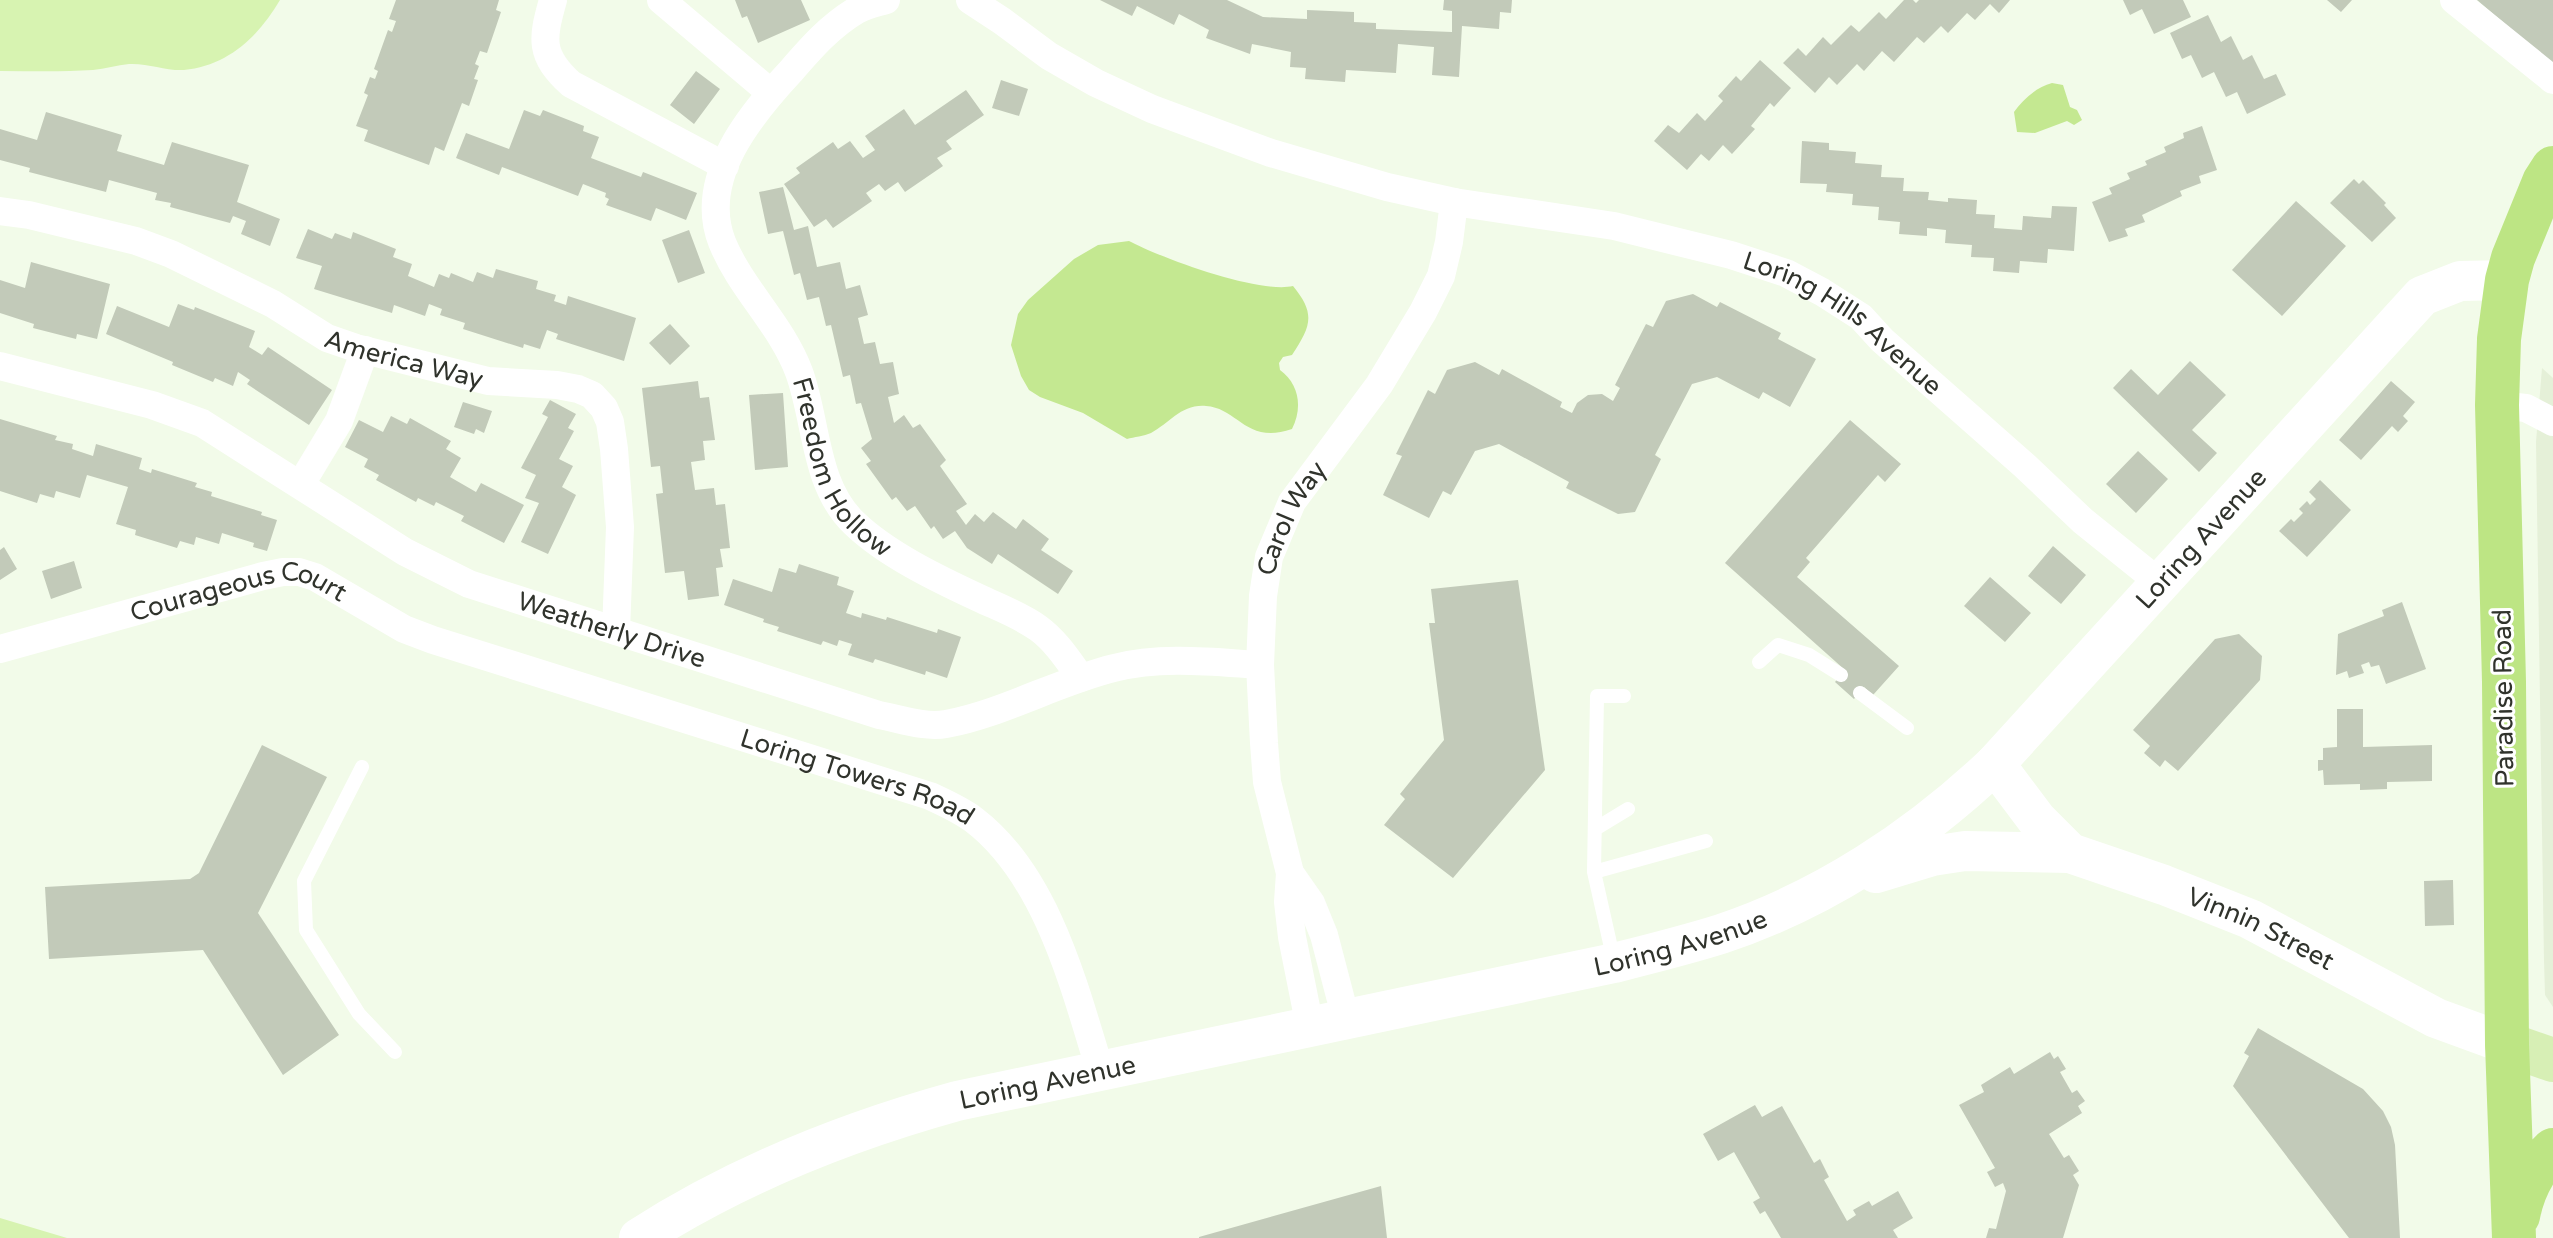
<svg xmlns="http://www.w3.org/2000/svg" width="2553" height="1238" font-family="'Varela Round',sans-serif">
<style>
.built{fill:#e5f0d8}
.green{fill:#d7f3b1}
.water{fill:#c4e891}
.building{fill:#c2cab9}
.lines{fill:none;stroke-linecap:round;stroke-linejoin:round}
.lane{stroke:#fff;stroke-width:14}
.street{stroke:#fff;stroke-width:28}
.secondary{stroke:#fff;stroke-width:40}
.primary{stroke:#d7efb5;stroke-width:44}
.highway{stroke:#bde584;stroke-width:44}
.labels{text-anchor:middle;stroke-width:6;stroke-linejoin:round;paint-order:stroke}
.street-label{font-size:26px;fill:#30332c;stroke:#fff}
</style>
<rect width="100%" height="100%" fill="#f2fbe9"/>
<!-- built -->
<path class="built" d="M2542,368l11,10v629l-8,-12 -1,-35 -8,-518z"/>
<!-- green -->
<path class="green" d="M0,0h280c-21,36 -52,66 -96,70 -18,1 -36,-7 -55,-6 -12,1 -24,5 -36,6 -31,2 -62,1 -93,1z
M0,1218l67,20h-67z"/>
<!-- water -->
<path class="water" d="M2052,83l11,2 7,22 7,3 5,10 -8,5 -7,-4 -32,12 -18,-1 -3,-20c9,-13 23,-25 38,-29z
M1129,241c32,17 130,53 164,45 23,28 18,40 -1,69l-9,2 -4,6 1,7c19,14 23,37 12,59 -46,16 -54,-21 -86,-23 -25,-2 -36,17 -55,27 -7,3 -17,4 -24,6l-44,-26 -43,-16 -11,-7 -8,-14 -10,-31 7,-31 10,-14 46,-41 24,-14z"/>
<!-- building -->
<path class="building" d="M396,0h103l-3,10 5,2 -14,41 -7,-2 -5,13 4,2 -5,13 4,1 -9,26 -7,-3 -18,48 -9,-4 -6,18 -65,-24 4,-11 -12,-4 12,-31 -4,-2 6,-16 5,2 3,-8 -4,-2 14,-39 4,2 4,-11 -7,-2z
M735,0h66l9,20 -52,23 -11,-27 -5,2z
M1100,0h127l36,17 44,2v-9l47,2v10l22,1v6l76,3v-21l-9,-1 1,-10h68l-1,13 -11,-1 -1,17 -37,-3 -3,51 -27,-2 2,-28 -36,-3 -2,29 -50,-3 -1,12 -40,-3 1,-11 -16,-1 1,-15 -39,-8 -2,10 -44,-16 3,-8 -30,-16 -5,11 -37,-19 -5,10z
M1904,0h9l3,3 3,-3h91l-11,13 -9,-9 -15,16 -8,-7 -19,20 -7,-7 -17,17 -7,-6 -23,25 -12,-11 -18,20 -7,-7 -20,21 -8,-8 -14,16 -32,-30 15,-15 8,8 17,-19 8,8 20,-20 8,7 20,-20 7,7z
M2123,0h60l8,17 -37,17 -12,-25 -12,6z
M2327,0h25l-11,12z
M2477,0h76v65z
M2208,15l13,27 10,-6 12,24 9,-5 12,24 12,-5 10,21 -39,19 -10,-22 -11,5 -12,-25 -12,6 -11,-23 -9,4 -12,-26z
M1760,60l31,28 -17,19 -4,-4 -19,23 4,3 -23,25 -9,-9 -14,16 -8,-7 -14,16 -33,-29 14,-16 11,8 18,-20 8,8 18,-20 -5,-5 18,-20 5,5z
M696,71l24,18 -26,35 -24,-19z
M1001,80l27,9 -9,27 -27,-8z
M966,90l18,25 -38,26 6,8 -15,9 6,8 -38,26 -7,-10 -13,9 -6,-7 -13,9 6,8 -39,27 -7,-9 -12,8 -30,-43 16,-11 -4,-5 37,-26 5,7 12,-8 13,17 12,-8 -10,-14 39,-27 11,16z
M524,110l16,6 3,-6 41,16 -1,5 16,6 -8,21 50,19 2,-5 54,21 -11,27 -30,-12 -5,13 -45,-16 3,-6 -4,-2 1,-4 -23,-9 -5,12 -76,-29 -3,8 -43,-17 10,-25 43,16z
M46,112l76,23 -5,16 47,14 8,-23 77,23 -12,37 43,17 -10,27 -29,-12 5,-13 -13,-5 -3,7 -60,-16 1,-4 -16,-3 2,-7 -48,-13 -3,12 -77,-20 1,-4 -30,-8v-31l37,11z
M2202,126l15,44 -18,6 2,7 -21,8 2,5 -40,19 3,7 -20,7 3,7 -19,6 -17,-40 20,-8 -3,-6 21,-9 -3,-6 20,-8 -2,-4 21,-9 -2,-5 20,-9 -1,-5z
M1802,141l27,2v7l27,2 -1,11 27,2 -1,12 23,1 -1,13 26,1 -1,8 20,2v-4l29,2 -1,14 19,1 -1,13 28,2 1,-14 28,2 1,-12 25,1 -3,44 -26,-2 -1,14 -27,-2 -1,12 -26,-2 1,-13 -23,-1 1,-12 -27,-2 1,-13 -19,-2v8l-28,-2 1,-12 -22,-2 1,-13 -27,-2 1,-11 -27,-2 1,-8 -27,-1z
M2354,179l5,5 4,-4 23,23 -2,2 12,13 -24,24 -42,-39z
M783,187l11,43 14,-4 9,41 23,-5 6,27 14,-4 8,30 -10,3 6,26 11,-2 5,22 13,-2 6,32 -11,3 6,26 10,-8 9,13 7,-4 26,36 -6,6 27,38 -11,7 10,14 9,-11 9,8 9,-10 23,17 7,-10 26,20 -8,11 32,21 -15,23 -60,-40 -6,10 -25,-16 -12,-17 -12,8 -9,-13 -3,3 -16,-23 -8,5 -11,-14 -4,3 -26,-36 5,-3 -10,-13 11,-9 -11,-36 -5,1 -6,-29 -7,2 -12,-52 -5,1 -7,-29 -12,3 -7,-27 -6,2 -11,-44 -15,3 -9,-42z
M2296,201l50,45 -64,70 -50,-46z
M308,229l24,10 3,-6 16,6 2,-7 43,17 -3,8 19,7 -4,12 26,11 5,-13 10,4 2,-5 22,9 4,-10 16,6 3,-9 42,12 -2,8 20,6 -2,6 12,4 2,-9 68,22 -12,43 -68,-22 2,-5 -11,-4 -7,19 -16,-5 -1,4 -60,-19 2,-6 -25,-8 2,-6 -13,-5 -4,12 -31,-11 -2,8 -78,-24 8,-23 -26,-8z
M689,230l16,43 -27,10 -16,-43z
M31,262l79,22 -13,55 -20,-5 -1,5 -43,-11 1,-4 -34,-11v-33l25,8z
M1693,294l24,13 3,-5 61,31 -3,6 38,20 -26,48 -27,-15 -4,7 -42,-22 -25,7 -37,71 6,4 -26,53 -17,2 -52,-26 3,-6 -70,-38 -24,7 -24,44 -8,-4 -14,27 -46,-23 19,-39 -6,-2 32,-64 7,4 12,-24 28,-8 24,13 3,-6 60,33 -2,5 12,6 5,-10 11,-8 14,-1 11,7 7,-13 -5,-3 31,-61 7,3 13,-26z
M178,304l16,6 1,-3 60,24 -6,16 13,8 6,-8 64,43 -23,35 -62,-41 3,-4 -12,-8 -5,14 -18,-8 -2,4 -41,-17 1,-3 -67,-28 11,-28 52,21z
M670,324l20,22 -20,19 -21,-22z
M2190,361l36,34 -34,35 25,23 -18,19 -86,-84 18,-19 27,26z
M698,381l2,17 9,-1 6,43 -12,1 2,19 -14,2 4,28 19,-2 2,17 9,-1 5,44 -10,1 3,18 -7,1 3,28 -31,4 -4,-29 -19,2 -9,-79 7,-1 -3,-27 -9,1 -9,-79z
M2391,381l24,21 -12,14 5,5 -10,11 -6,-6 -31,34 -22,-20z
M783,393l5,74 -33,3 -6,-75z
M550,400l26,14 -8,14 6,3 -15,28 14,7 -11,21 14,8 -28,59 -27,-12 18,-39 -14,-5 11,-23 -15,-7 27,-51 -6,-3z
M463,402l29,9 -8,22 -8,-4 -2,5 -20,-7z
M391,416l16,8 3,-6 41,23 -5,8 15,9 -11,19 26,15 5,-9 43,22 -20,38 -43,-22 3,-5 -28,-14 -2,4 -16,-8 -2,4 -40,-22 3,-5 -15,-8 4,-8 -23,-12 14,-27 24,12z
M0,419l57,17 -2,4 18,4 -1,5 21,7 3,-12 46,14 -3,11 12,4 1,-4 45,14 -2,4 17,5 -1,4 51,16 -1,3 16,5 -10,31 -14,-4 1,-4 -32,-10 -3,11 -23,-7 -2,8 -14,-4 -3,7 -42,-13 1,-5 -20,-6 12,-37 -41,-12 -7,23 -24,-7 -2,7 -14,-4 -3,9 -37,-12z
M1850,420l51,44 -16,18 -7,-7 -72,83 4,4 -13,15 102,89 -26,29 -9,-8 -10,12 -19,-17 10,-12 -120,-107z
M2138,451l30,28 -32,34 -30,-29z
M2320,480l31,30 -44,47 -28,-26 12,-12 3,3 9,-9 -4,-4 8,-8 3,4 6,-6 -7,-7z
M2053,546l33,29 -25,29 -33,-28z
M4,547l13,22 -17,11v-30z
M74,561l8,27 -31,11 -9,-28z
M799,564l40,13 -2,8 17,6 -8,22 15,5 1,-5 24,7 1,-3 50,16 1,-4 23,8 -14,41 -21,-7 -1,4 -50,-16 -2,4 -25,-8 4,-11 -13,-4 -2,6 -14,-5 -2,4 -44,-14 2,-4 -16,-5 1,-3 -40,-14 9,-26 39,13 7,-24 17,5z
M1990,577l41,36 -26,29 -41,-36z
M1518,580l27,190 -92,108 -69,-53 21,-26 -5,-5 44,-54 -15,-117h6l-4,-34z
M2402,602l24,67 -40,15 -7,-19 -8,2 -2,-5 -8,3 3,8 -15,5 -2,-7 -11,4 2,-41 46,-18 -2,-6z
M2239,634l23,22 -2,24 -82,91 -13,-11 -5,7 -16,-14 6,-7 -17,-16 82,-91z
M2337,709h26v38l69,-2v36l-45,1v7l-27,1v-6l-36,1 -1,-15 -5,1v-11h5v-12l14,-1z
M262,745l65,32 -69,136 81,122 -56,40 -80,-125 -154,9 -4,-72 145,-8 9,-6z
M2453,880l1,45 -29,1 -1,-45z
M2258,1028l105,61 20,22 8,16 4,18 5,93h-51l-116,-152 16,-30 -5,-3z
M2050,1052l4,7 4,-3 8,13 -6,3 12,21 5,-3 8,11 -7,5 4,7 -33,21 15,24 5,-3 10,16 -6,4 6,10 -16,53h-77l3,-10 7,1 10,-38 -3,-8 -8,4 -8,-15 8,-4 -36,-63 25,-13 -3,-7 29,-18 4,7z
M1755,1105l7,12 20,-11 32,57 6,-4 9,18 -5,3 23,41 9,-6 -3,-5 16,-9 3,5 26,-15 15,27 -20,12 5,8h-117l-16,-27 -5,3 -7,-12 7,-4 -26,-46 -16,9 -15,-27z
M1381,1186l6,52h-188v-1z"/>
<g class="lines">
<!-- lane -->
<path class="lane" d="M1759,662l19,-17 31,10 32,20
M1860,693l47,35
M362,767l-58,114 2,49 53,84 36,38
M1595,829l33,-20
M1594,872l112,-31
M1614,961l-20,-89 3,-176h27"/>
<!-- street -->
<g class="street">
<path d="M553,0c-11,39 -14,55 18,84l154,82"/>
<path d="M661,0l110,93"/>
<path id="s1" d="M886,0c-10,3 -20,5 -29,10 -27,16 -46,38 -66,61 -40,43 -94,107 -69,171 19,47 59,82 77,130 18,49 15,113 55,151 32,31 84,56 125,75 19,9 41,17 59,30 18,13 30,32 43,50"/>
<path id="s2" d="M970,0l32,21 47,35 47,27 56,26 119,44 116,34 67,15 160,24 117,29 55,18 36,19 39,25 21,23 143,126 58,55 77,62"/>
<path d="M2454,0l99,80"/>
<path id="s3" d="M0,211l29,4 107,26 35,13 102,50 54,34 29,10 132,33 69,4 21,4 14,6 12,13 6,14 4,27 6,78 -4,104"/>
<path id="s4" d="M0,366l152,39 50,18 203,129 64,32 410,131c21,4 46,13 67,9 58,-11 111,-42 168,-56 48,-12 98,-6 146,-3"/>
<path d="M2497,405l29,3 27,14"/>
<path d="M301,484l38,-63 26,-71"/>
<path id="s5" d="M0,649l263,-73 20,-4h16l16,5 89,52 29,11 497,156c15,7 31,14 44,24 73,56 100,166 126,250"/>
<path d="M1290,873l21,30 13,32 22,84"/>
<path id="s6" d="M1310,1027l-18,-90 -4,-35 2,-29 -23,-91 -3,-39 -4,-78 3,-69 6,-39 23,-55 87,-117 44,-73 18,-36 8,-34 5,-40"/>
</g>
<!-- secondary -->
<g class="secondary">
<path id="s7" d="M1995,764l42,56 33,33 94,32 86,34 186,99 71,26"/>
<path d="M1876,873l56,-17 33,-5 105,2"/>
<path id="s8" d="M639,1238c98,-63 206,-106 318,-137l657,-138c36,-9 72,-18 107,-29 102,-34 196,-96 274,-170l427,-468 38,-15 47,-1"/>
</g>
<!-- primary -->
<path class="primary" d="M2507,1044l46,16"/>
<!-- highway -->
<path class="highway" d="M2518,1216c5,-26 16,-48 35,-66
M2514,1238l-7,-194 -3,-362 -7,-277 2,-66 8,-59 6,-22 31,-76 9,-14"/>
</g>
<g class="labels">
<!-- street labels -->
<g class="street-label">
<text dy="9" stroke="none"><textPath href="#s2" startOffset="944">Loring Hills Avenue</textPath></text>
<text dy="9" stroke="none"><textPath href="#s3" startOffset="434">America Way</textPath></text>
<text dy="9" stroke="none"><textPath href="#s1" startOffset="574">Freedom Hollow</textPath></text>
<text dy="9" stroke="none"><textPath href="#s6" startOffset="520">Carol Way</textPath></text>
<text dy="9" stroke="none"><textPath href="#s8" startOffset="1760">Loring Avenue</textPath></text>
<text dy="9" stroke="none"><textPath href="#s5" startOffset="248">Courageous Court</textPath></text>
<text dy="9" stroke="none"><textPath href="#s4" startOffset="672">Weatherly Drive</textPath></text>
<text transform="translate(2503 698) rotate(-91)" y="9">Paradise Road</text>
<text dy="9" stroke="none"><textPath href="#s5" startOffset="906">Loring Towers Road</textPath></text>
<text dy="9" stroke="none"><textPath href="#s7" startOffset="322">Vinnin Street</textPath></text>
<text dy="9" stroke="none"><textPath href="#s8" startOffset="1088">Loring Avenue</textPath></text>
<text dy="9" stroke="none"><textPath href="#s8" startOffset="440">Loring Avenue</textPath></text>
</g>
</g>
</svg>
